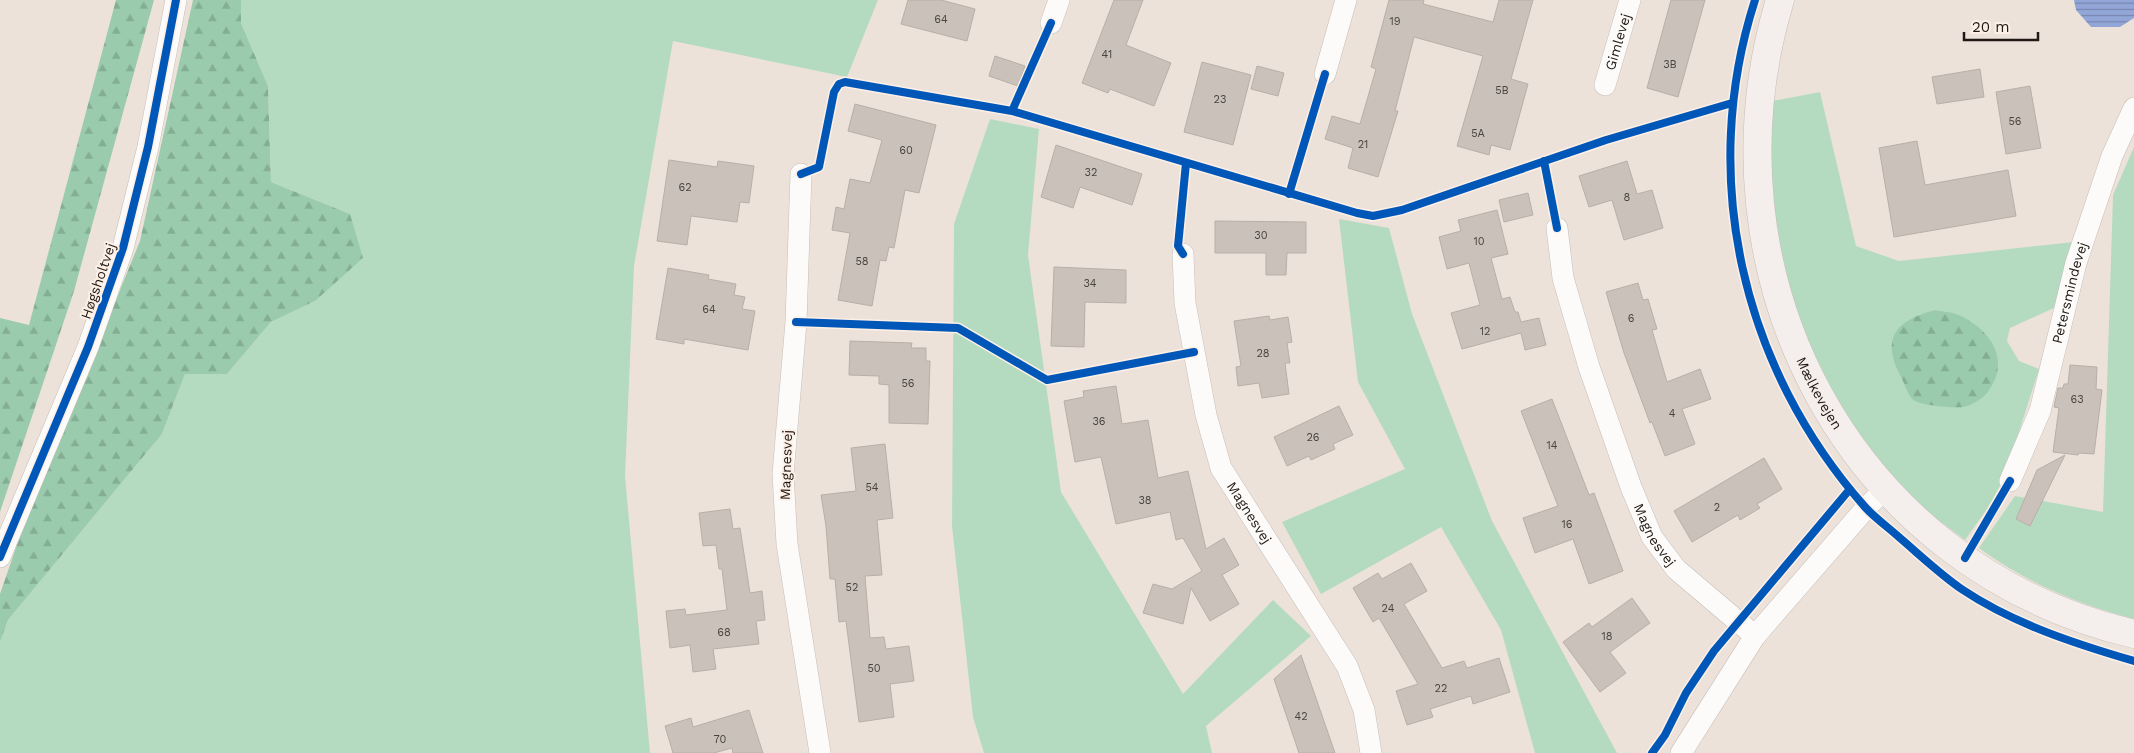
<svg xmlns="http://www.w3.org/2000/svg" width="2134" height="753" font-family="'Work Sans',sans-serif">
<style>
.grass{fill:#b4dbc0}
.forest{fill:url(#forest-firs)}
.water{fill:url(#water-rules)}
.building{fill:#c9c1ba;stroke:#b7afa8}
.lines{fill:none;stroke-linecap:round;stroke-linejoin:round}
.street-casing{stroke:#c6beb8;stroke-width:22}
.secondary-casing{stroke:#c6beb8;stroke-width:29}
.street{stroke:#fcfbf9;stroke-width:21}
.secondary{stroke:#f4eeec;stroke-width:28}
.cycleway-casing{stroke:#fcf0e7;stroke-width:11}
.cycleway{stroke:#0057b8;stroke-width:8}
.labels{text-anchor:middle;stroke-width:4;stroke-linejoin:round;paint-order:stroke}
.number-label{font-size:11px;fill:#4a433e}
.street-label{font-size:14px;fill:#201914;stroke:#fcf0e7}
</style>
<defs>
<pattern id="forest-firs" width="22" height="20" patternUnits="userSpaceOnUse" patternTransform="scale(1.25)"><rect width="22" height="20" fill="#9acbad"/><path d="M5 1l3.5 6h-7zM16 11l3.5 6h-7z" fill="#84ae94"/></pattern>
<pattern id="water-rules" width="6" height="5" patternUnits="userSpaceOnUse" patternTransform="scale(1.25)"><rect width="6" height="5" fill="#92a6d8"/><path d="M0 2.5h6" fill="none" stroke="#7786ae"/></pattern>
</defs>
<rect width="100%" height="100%" fill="#ede2da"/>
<!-- grass -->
<path class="grass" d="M241,0h637l-31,77 -174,-36 -39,225 -9,210 25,277h-650v-111l8,-22 154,-186 23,-60h42l44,-52 44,-21 35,-87 -79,-32 -3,-96 -27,-63z
M1820,92l36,154 43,15 175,-19 -18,65 -46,21 -3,13 12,20 20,8 -35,110 -17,30 -22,31 -40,-30 -36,-37 -41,-55 -41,-74 -23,-57 -12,-61v-125z
M990,119l49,10 -11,126 33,237 122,202 90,-94 38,36 -105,90 6,27h-228l-11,-36 -21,-191 2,-302z
M2134,147v472c-57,-15 -107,-36 -155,-71l36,-52 88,16 10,-317z
M1339,219l50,9 23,86 80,207 125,232h-82l-34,-123 -60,-103 -120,67 -39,-72 123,-53 -47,-87z"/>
<!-- forest -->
<path class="forest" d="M116,0h38l-80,291 -74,221v-194l29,7z
M193,0h48v23l27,63 3,96 79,32 13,44 -48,43 -44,21 -44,52h-42l-23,60 -154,186 -8,22v-48l21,-61 119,-292z
M1935,310c8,2 19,2 26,6 32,16 50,46 26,77 -5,6 -15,12 -23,14 -10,1 -45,-1 -52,-8 -5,-6 -8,-17 -12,-24 -20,-39 -2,-55 35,-65z"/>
<!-- water -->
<path class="water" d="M2074,0h60v18l-14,9h-29l-15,-17z"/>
<!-- building -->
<path class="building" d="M908,0h33l34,9 -8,32 -66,-17z
M1114,0h29l-17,45 45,18 -17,43 -44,-17 -2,4 -26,-10z
M1389,0h35l-1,4 70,18 6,-22h34l-22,79 17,5 -18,66 -19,-5 -2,10 -32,-9 26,-90 -69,-19 -19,74h3l-20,66 -30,-9 5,-20 -28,-9 7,-23 28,8 16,-55 -5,-2z
M1671,0h34l-27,97 -31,-9z
M995,56l30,10 -7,20 -29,-10z
M1202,62l49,13 -18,70 -49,-13z
M1257,66l27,7 -6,23 -27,-7z
M1980,69l4,28 -47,7 -5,-27z
M2030,86l11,62 -35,6 -10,-62z
M855,104l81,21 -17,68 -14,-3 -11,58 -5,-1 -3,14 -6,-1 -8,46 -34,-6 12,-67 -18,-3 4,-23 8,2 6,-30 20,4 12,-43 -34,-9z
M1917,141l8,44 83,-15 8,46 -122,21 -15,-89z
M1056,145l86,29 -10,31 -52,-18 -7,21 -32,-11z
M669,160l48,7 1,-6 36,5 -5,37 -9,-1 -3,20 -46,-6 -4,29 -30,-4z
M1627,161l10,33 15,-4 11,38 -39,12 -12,-40 -23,7 -10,-31z
M1528,193l5,22 -29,7 -5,-22z
M1497,210l11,44 -17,4 11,41 8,-2 5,15h3l3,10 18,-4 7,27 -21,5 -4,-17 -59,16 -11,-36 29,-8 -11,-42 -22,6 -8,-32 22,-6 -3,-11z
M1215,221l91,1v31h-19l-1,22h-20v-22h-51z
M1054,267l72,3v33l-41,-1 -1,45 -33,-1z
M668,268l41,7 -1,4 28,5 -2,11 11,2 -3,12 13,2 -7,39 -64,-11v5l-28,-5z
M1638,283l5,17 5,-1 9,30 -5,1 15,52 33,-13 11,30 -29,10 13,35 -30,12 -13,-34 -2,1 -26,-70 -18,-61z
M1269,316l1,4 18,-3 4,25 -5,1 3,20h-5l4,31 -27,4 -3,-15 -21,3 -2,-19 5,-1 -7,-45z
M850,341l62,2 -1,5h15v13h4l-2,63 -39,-1v-38l-10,-1v-8l-30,-1z
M2070,365l27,2 -1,22 6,1 -8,64 -15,-1 -1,2 -25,-3 6,-44 -5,-1 4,-19h5l1,-4h4z
M1116,386l6,38 26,-4 10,58 30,-7 18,78 18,-11 15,27 -17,10 17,29 -29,17 -19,-33 -8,36 -40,-11 10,-29 19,5 30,-18 -19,-33 -7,2 -6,-28 -54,12 -15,-67 -26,5 -11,-61 20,-4 -1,-6z
M1552,399l37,96 5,-2 29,78 -34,13 -16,-45 -38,14 -12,-35 35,-12 -37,-95z
M1339,406l14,29 -20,9 2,5 -24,11 -2,-4 -22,10 -13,-29z
M885,444l8,74 -16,2 5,55 -17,1 5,62 14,-1 2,12 23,-3 5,35 -24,3 4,33 -35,5 -13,-101 -7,1 -4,-43h-5l-4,-53 -5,-31 35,-4 -5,-43z
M2065,455l-35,71 -14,-7 21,-49z
M1764,458l18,31 -25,15 3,4 -20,12 -2,-5 -46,27 -18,-31z
M730,509l3,20 7,-1 10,65 12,-2 3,29 -9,1 3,23 -46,5 3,20 -23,3 -3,-27 -20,3 -4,-37 19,-2 1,6 41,-5 -5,-41h-3l-3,-24 -13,1 -4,-33z
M1411,563l16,28 -23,13 38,64 22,-7 3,7 32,-10 11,34 -37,12 -2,-8 -41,13 3,8 -26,8 -11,-34 22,-7 -39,-66 -6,4 -20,-34 25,-15 4,6z
M1632,598l18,25 -40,29 16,21 -26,19 -37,-50 26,-19 3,4z
M1301,655l34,98h-36l-25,-74z
M749,710l14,43h-30l-1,-5 -18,5h-41l-8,-27 26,-8 2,9z"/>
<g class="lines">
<!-- street casing -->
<g class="street-casing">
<g id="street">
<path d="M1051,23l8,-23"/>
<path d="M1325,74l21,-74"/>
<path id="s1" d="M1605,85l25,-85"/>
<path d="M801,174l-5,148 -13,152 4,70 33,209"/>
<path id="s2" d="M1557,228l6,50 26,89 42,120 21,50 24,32 79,67"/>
<path id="s3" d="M1183,254l2,49 21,112 15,53 126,198 17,44 7,43"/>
<path id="s4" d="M2010,481l30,-70 36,-148 36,-107 22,-48"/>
<path d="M0,557l88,-210 35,-99 25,-101 28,-147"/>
<path d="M1681,753l74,-117 111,-128 19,-19"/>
</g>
</g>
<!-- secondary casing -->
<g class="secondary-casing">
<g id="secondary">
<path id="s5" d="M1780,0c-83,275 69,567 354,634"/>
</g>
</g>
<!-- street -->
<use href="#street" class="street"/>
<!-- secondary -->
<use href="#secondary" class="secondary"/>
<!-- cycleway casing -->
<g class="cycleway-casing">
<path id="cycleway" d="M1755,0c-57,177 -13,368 110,507 10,11 24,21 35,31 21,18 41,37 63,52 51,34 113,54 171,71
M1012,111l39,-88
M1544,161l13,67
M801,174l18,-7 15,-75 5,-8 6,-2 167,29 345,102 16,3 29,-6 204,-70 126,-37
M1289,194l36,-120
M1183,254l-5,-8 8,-83
M796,322l162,6 89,52 147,-28
M0,557l88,-210 35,-99 25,-101 28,-147
M1965,558l45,-77
M1652,753l13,-18 21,-42 28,-42 136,-162"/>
</g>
<!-- cycleway -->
<use href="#cycleway" class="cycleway"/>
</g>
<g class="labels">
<!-- number labels -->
<g class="number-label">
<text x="941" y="23">64</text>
<text x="1395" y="25">19</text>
<text x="1107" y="58">41</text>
<text x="1670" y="68">3B</text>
<text x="1502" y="94">5B</text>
<text x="1220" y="103">23</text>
<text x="2015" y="125">56</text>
<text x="1478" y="137">5A</text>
<text x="1363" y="148">21</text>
<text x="906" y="154">60</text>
<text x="1091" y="176">32</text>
<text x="685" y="191">62</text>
<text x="1627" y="201">8</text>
<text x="1261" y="239">30</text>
<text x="1479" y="245">10</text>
<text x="862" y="265">58</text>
<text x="1090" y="287">34</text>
<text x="709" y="313">64</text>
<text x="1631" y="322">6</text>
<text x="1485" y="335">12</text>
<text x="1263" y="357">28</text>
<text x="908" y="387">56</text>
<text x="2077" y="403">63</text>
<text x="1672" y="417">4</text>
<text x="1099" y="425">36</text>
<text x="1313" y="441">26</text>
<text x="1552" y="449">14</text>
<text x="872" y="491">54</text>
<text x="1145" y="504">38</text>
<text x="1717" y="511">2</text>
<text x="1567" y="528">16</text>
<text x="852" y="591">52</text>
<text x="1388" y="612">24</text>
<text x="724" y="636">68</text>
<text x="1607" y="640">18</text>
<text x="874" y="672">50</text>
<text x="1441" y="692">22</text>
<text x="1301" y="720">42</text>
<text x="720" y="743">70</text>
</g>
<!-- street labels -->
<g class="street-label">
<text dy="5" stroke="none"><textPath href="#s1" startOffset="45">Gimlevej</textPath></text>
<text transform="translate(98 281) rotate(-71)" y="5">Høgsholtvej</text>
<text dy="5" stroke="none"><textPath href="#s4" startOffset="198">Petersmindevej</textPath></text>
<text dy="5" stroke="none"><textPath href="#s5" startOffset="406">Mælkevejen</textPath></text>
<text transform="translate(786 465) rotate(-88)" y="5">Magnesvej</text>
<text dy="5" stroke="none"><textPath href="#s3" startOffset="271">Magnesvej</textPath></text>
<text dy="5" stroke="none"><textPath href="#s2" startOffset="324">Magnesvej</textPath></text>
</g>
</g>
<!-- scale -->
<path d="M1964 32v8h74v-8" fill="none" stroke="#201914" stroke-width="2.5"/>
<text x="1972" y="32" font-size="15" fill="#201914" stroke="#fcf0e7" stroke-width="4" paint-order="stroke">20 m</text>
</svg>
